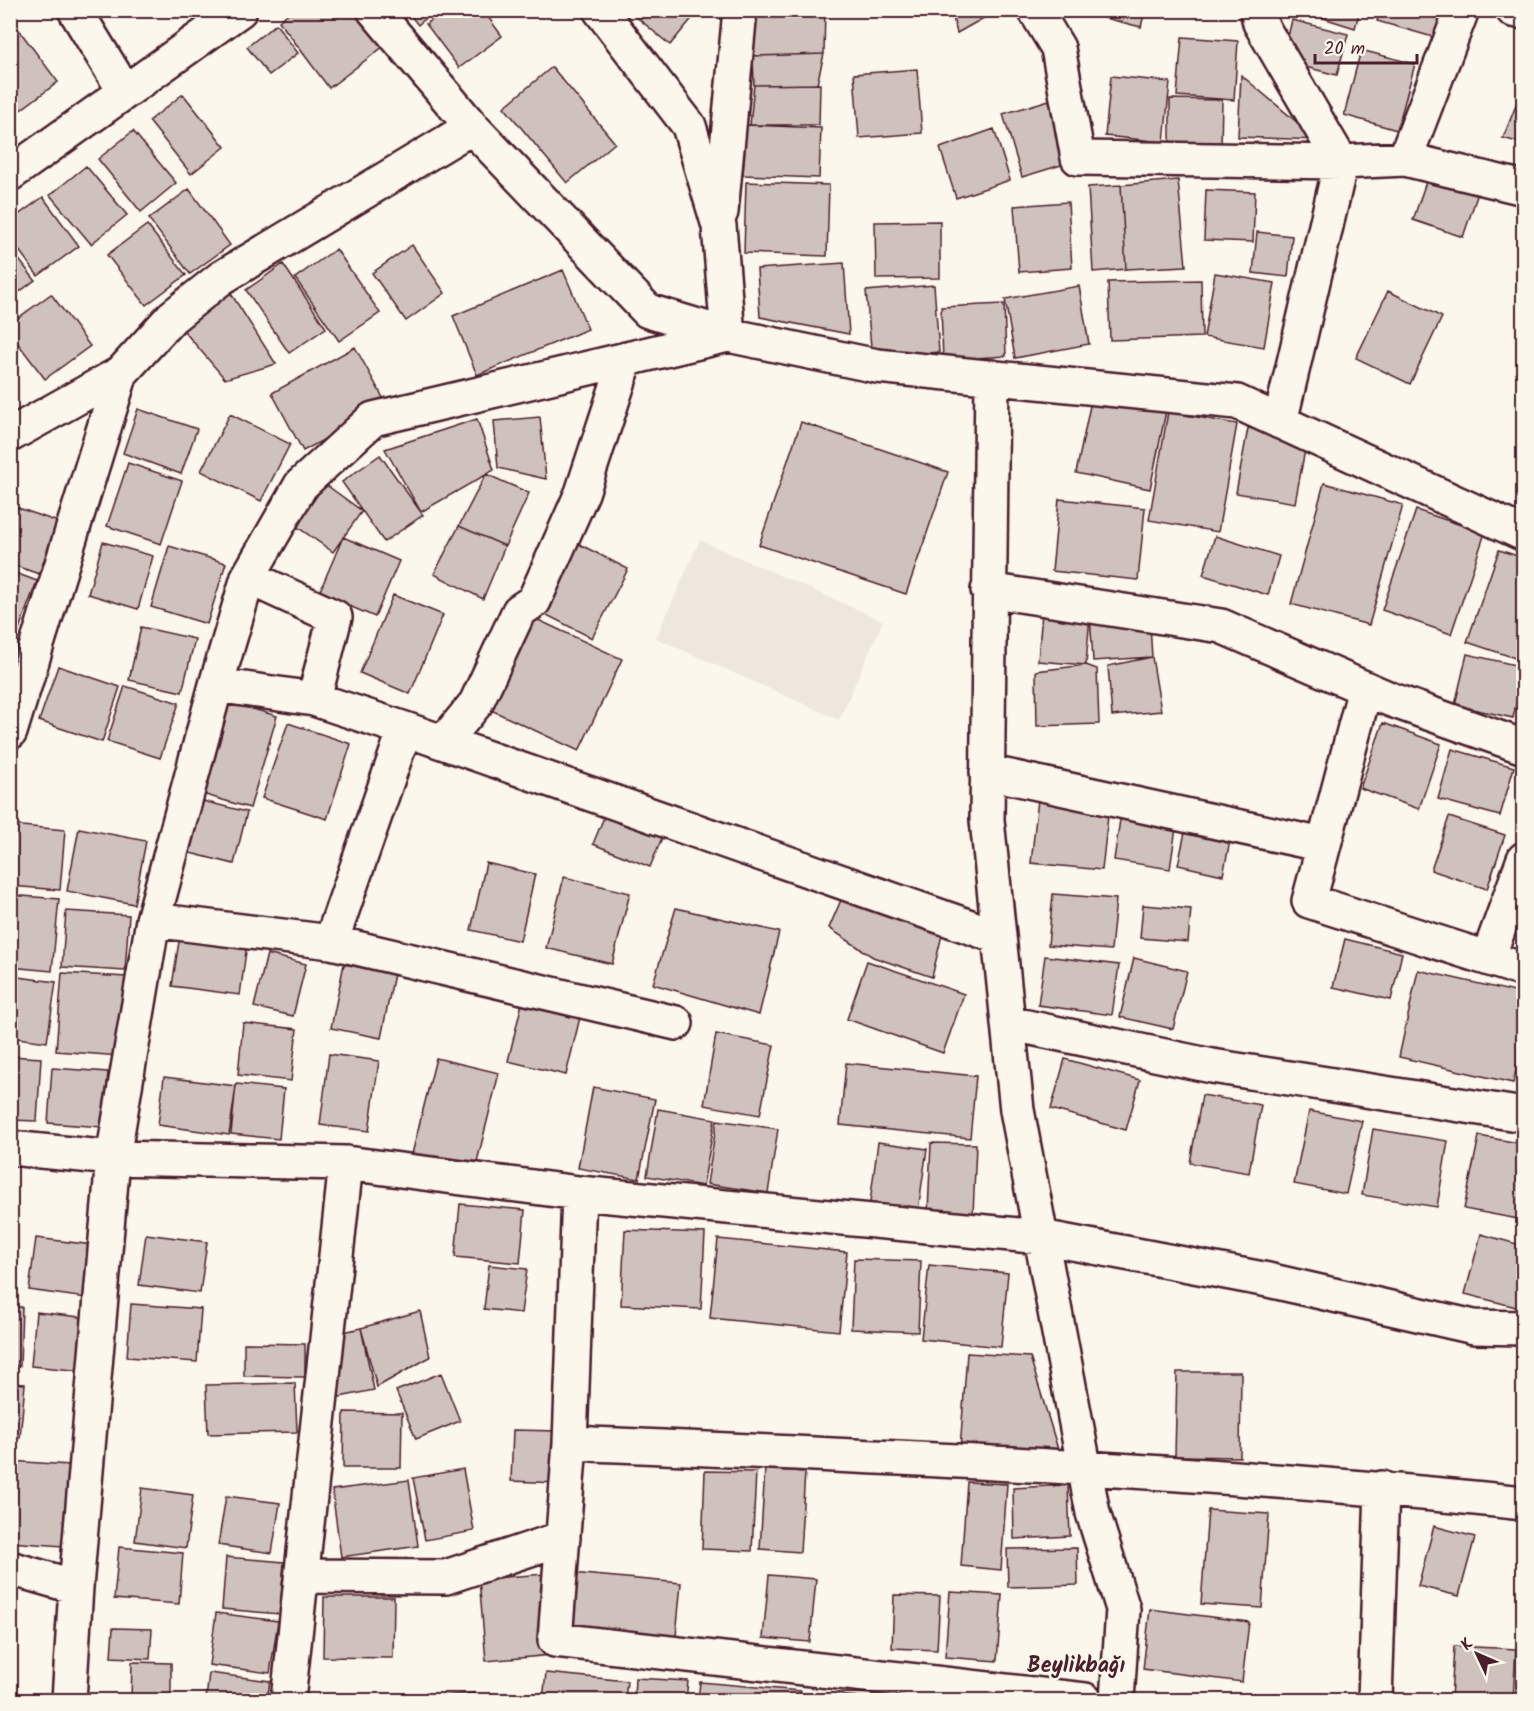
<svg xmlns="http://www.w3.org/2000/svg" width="1534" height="1711" font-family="Kalam,sans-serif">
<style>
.built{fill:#eee7de}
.building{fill:#cfc2bc;stroke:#4a1f2b;stroke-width:1.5}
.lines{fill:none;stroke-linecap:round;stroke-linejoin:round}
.minor-casing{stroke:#4a1f2b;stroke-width:38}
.minor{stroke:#fbf7ec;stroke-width:33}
.labels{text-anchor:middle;stroke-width:5;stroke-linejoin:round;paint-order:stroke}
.district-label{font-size:22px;font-weight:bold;fill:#4a1f2b;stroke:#fbf7ec}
</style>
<rect width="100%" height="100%" fill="#fbf7ec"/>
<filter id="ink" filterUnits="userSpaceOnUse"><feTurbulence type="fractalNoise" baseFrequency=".0167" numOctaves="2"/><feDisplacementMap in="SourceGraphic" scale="12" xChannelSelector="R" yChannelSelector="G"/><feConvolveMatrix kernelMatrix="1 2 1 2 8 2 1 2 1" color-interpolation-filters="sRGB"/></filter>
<g filter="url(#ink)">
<!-- built -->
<path class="built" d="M700,540l183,81 -44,99 -183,-82z"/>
<!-- building -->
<path class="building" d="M292,10h65l27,36 -55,42 -50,-67z
M406,10h29l-17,15z
M444,10h39l19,26 -43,32 -33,-44z
M635,10h64l-29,35 -37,-31z
M751,10h74l-1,44 -71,2z
M951,10h47l-41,23z
M1086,10h59l-4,17 -56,-14z
M1298,10h62l-5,18z
M1380,10h68l-8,29 -63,-18z
M10,18l48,64 -43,32 -5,-5z
M1292,20l56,14 -11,41 -55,-14z
M276,24l22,29 -29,22 -22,-28z
M1182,37l56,4 -4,59 -57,-4z
M1361,50l54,14 -18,66 -53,-15z
M824,54l-7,30 -63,1 -1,-29z
M552,67l63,76 -48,40 -63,-76z
M917,69l5,64 -63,5 -5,-64z
M1241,75l77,65 -80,-3z
M1111,76l59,6 -6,60 -59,-6z
M820,84l-1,41h-69l4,-40z
M1524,85v59l-21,-6z
M183,94l42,53 -34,27 -42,-53z
M1170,99l52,1 -1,47h-51z
M1049,100l19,63 -46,14 -19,-63z
M746,125l75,3 -2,50 -76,-3z
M994,129l16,51 -54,18 -16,-50z
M133,131l43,52 -35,29 -43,-53z
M86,166l41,49 -36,29 -41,-49z
M1429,173l50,17 -16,47 -50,-17z
M1178,180l8,86 -60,3 -5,-84z
M746,182l83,3 -2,71 -83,-3z
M1121,185l5,84 -33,3 -5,-85z
M189,189l41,56 -40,29 -41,-55z
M1206,190l49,2 -2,50 -49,-2z
M43,197l36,49 -41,30 -28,-38v-17z
M1068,202l4,66 -53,4 -5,-66z
M940,221v57l-64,1 -1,-57z
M147,225l39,50 -40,30 -39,-50z
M1257,232l35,4 -4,41 -35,-4z
M412,245l33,48 -39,28 -34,-48z
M10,248l25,32 -25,19z
M336,249l44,64 -41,28 -44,-63z
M844,263l5,71 -89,-17 -3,-48z
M283,264l43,64 -37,25 -43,-63z
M563,270l25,59 -111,46 -24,-59z
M1215,273l60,10 -11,64 -60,-10z
M221,278l55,86 -51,15 -53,-62z
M1201,280l1,57 -92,3 -2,-58z
M934,285l5,67 -67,6 -6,-67z
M1079,286l10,58 -74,14 -10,-59z
M1388,291l54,26 -32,67 -54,-26z
M51,294l39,52 -45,33 -35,-46v-9z
M1004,304l2,52 -63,4 -2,-53z
M355,347l32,58 -84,46 -31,-58z
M1092,396l74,15 -16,78 -74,-16z
M138,409l59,20 -16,45 -58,-21z
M1168,412l69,12 -19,108 -69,-12z
M230,414l60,30 -29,57 -60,-30z
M540,417l6,62 -48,-11 -4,-47z
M477,419l17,51 -73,42 -36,-63z
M801,422l147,50 -42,122 -147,-49z
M1248,428l59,11 -12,64 -59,-10z
M380,455l43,60 -39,27 -42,-60z
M128,463l54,18 -21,63 -54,-18z
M486,474l43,19 -24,53 -46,-20z
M1324,483l79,22 -34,120 -78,-21z
M325,484l37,27 -29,41 -37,-26z
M1059,499l86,9 -7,72 -86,-9z
M10,505l48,17 -19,52 -29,-10z
M1416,510l69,23 -34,101 -69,-24z
M459,526l46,20 -22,53 -49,-25z
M1215,536l64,20 -11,39 -65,-20z
M343,537l56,24 -24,56 -56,-24z
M573,541l55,28 -36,69 -55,-28z
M103,542l50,14 -15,53 -50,-15z
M169,546l57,17 -19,61 -56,-17z
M1499,550l25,8v103l-57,-19z
M10,571l27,10 -18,48 -9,-3z
M393,595l50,20 -33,79 -50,-21z
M519,611l103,48 -43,92 -103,-48z
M1042,612l48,3 -4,50 -48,-4z
M1090,615l60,10 2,32 -59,4z
M141,627l54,12 -13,53 -53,-12z
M1467,654l57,13 -11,51 -58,-13z
M1152,657l9,54 -49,5 -4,-50z
M1086,665l11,4 2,55 -62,2 -1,-55z
M58,666l62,21 -18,55 -63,-21z
M125,686l54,17 -19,55 -53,-17z
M219,699l58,17 -27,92 -58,-17z
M288,723l63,21 -24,75 -65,-21z
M1383,723l58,21 -22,65 -59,-21z
M1452,749l62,18 -14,49 -62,-17z
M191,798l56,14 -13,52 -56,-14z
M1038,799l71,8 -7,63 -71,-7z
M611,800l57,23 -18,44 -57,-23z
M1121,813l56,8 -7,48 -56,-9z
M1449,817l56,18 -18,54 -56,-19z
M1187,823l45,8 -9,44 -45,-10z
M10,825l55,5 -5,60 -50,-4z
M79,828l67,13 -12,63 -67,-13z
M486,863l49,11 -15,67 -49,-11z
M564,877l66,16 -18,71 -66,-16z
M844,893l98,42 -10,42 -59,-20 -44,-29z
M1053,894l63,5 -5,51 -63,-5z
M10,895l49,4 -7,72 -42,-4z
M1143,905l48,4 -3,33 -48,-4z
M676,908l103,24 -20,83 -106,-31z
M66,911l63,4 -4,56 -63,-4z
M180,935l67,9 -7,51 -68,-9z
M1345,939l57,14 -11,47 -58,-13z
M267,954l39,10 -13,52 -39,-9z
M1045,956l74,9 -7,50 -74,-10z
M1134,958l53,13 -14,58 -53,-12z
M867,961l97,33 -21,59 -96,-34z
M344,964l50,10 -13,64 -50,-10z
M1418,970l106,24v44l-11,45 -114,-26z
M62,973l64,4 -6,79 -64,-5z
M10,976l46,6 -9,60 -37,-5z
M524,995l58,14 -16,66 -58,-14z
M243,1023l54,6 -6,52 -53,-6z
M716,1034l58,11 -14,70 -56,-10z
M329,1054l50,7 -10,70 -49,-6z
M10,1056l31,2 -4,63 -27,-1z
M436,1058l63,15 -25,101 -63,-16z
M1065,1059l75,21 -14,50 -75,-21z
M846,1063l130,13 -6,62 -130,-13z
M52,1068l56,4 -5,55 -55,-4z
M164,1077l72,9 -7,49 -71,-10z
M236,1084l48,5 -5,50 -48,-5z
M593,1087l62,12 -16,80 -61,-11z
M1202,1095l59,10 -12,68 -59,-10z
M658,1109l57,10 -12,67 -56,-10z
M1309,1111l53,10 -16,73 -52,-10z
M717,1120l61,9 -10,64 -61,-9z
M1373,1129l75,12 -11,66 -75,-12z
M1479,1136l45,8v76l-60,-11z
M878,1142l49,7 -10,68 -48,-7z
M931,1143l45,1 -3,71 -45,-2z
M460,1204l65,6 -5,53 -65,-6z
M625,1230l80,3 -4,76 -80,-4z
M146,1234l61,8 -7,51 -61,-8z
M1481,1234l43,12v63l-59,-15z
M36,1238l57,7 -7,53 -57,-8z
M718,1239l129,13 -8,79 -129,-13z
M854,1259l67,2 -3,71 -67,-3z
M489,1265l38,4 -6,44 -37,-4z
M929,1265l79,8 -7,74 -80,-8z
M131,1304l70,5 -4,53 -70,-5z
M10,1307h12l-2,59h-10z
M420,1311l10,46 -53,30 -16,-59z
M36,1312l53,6 -5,53 -53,-5z
M361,1328l13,62 -39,8v-64z
M244,1343l61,1v33l-61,-1z
M967,1353l63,4 30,99 -100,-6z
M1177,1372h64l-1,85 -65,-1z
M441,1373l19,48 -44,18 -20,-48z
M10,1383l15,1 -5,54 -10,-1z
M295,1383l2,49 -89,2 -2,-49z
M344,1412l58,1 -1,55h-58z
M513,1430l46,1 -2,52 -46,-2z
M10,1461l59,4 -6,81 -53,-4z
M463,1469l11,62 -49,9 -12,-62z
M765,1469l40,3 -5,80 -40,-3z
M705,1471l51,1 -4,79 -50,-2z
M409,1480l9,66 -77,11 -9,-67z
M967,1482l40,2 -6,86 -40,-4z
M1068,1485l2,51 -56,3 -1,-51z
M142,1488l51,7 -7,53 -51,-7z
M226,1496l54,7 -8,50 -54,-8z
M1208,1510l61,4 -7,94 -61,-4z
M1434,1526l41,11 -16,59 -41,-10z
M119,1547l64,6 -4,51 -65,-5z
M1077,1548l1,37 -70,2 -1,-38z
M226,1557l58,5 -4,52 -58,-5z
M571,1573l110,10 -5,53 -110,-10z
M546,1574l6,81 -66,6 -7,-82z
M769,1575l47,4 -6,63 -47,-4z
M950,1592l52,3 -5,66 -52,-4z
M894,1595l46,1 -3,54 -45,-2z
M324,1597h70l-1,61 -70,-1z
M1150,1609l99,13 -7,60 -99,-13z
M216,1613l62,8 -8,52 -61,-8z
M113,1628l39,1 -2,30 -39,-2z
M1454,1646l62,3 -3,51h-62z
M132,1662l39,1v37h-40z
M209,1673l61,8 -3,19h-61z
M546,1673l81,8 -2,19h-82z
M635,1678l53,3 -2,19h-52z
M700,1682l101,9 -1,9h-102z
M475,1693l1,7h-70v-1z
M823,1694l50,4v2h-51z"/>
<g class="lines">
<!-- minor casing -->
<g class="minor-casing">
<path id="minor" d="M75,10l50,82
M374,10l98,117 176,184 80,24 149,31 360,36 287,132
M600,10l89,116 30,100 9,109
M1035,10l23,38 20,110 263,4 64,-3 119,29
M1257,10l3,13 81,139 -61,260
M1513,10l11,2
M1405,159l57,-149
M10,174l230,-164
M721,212l19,-202
M992,377l-5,443 30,290 76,403 30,96 -6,91
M10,435l111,-62 51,-56 49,-39 251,-151
M248,577l87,40 -21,82
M988,590l233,36 171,74 132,47
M216,685l98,14 91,30 594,208
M1365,689l-56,212 215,69
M10,732l111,-359
M444,742l32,-39 43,-92 15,-10 48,-108 44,-134
M987,772l336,73
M153,920l178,22 345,81
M331,942l74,-213
M1488,958l36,-99
M1008,1023l204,43 312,49
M10,1148l103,10 233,5 233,30 462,44 227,43 206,47 50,1
M579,1193l-9,250 -15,197 530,60
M570,1443c318,14 637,27 954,60
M10,1568l66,19
M302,1576l144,1 117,-39
M69,1700l7,-113 37,-429 40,-238 63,-235 32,-108 53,-92 72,-66 355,-84
M288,1700l58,-537
M1375,1700l7,-212"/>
</g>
<!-- minor -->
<use href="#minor" class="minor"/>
</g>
</g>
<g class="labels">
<!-- district labels -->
<g class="district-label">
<text x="1076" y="1672">Beylikbağı</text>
</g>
</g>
<!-- margin -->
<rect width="1534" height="1711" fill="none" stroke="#fbf7ec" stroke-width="36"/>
<rect x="18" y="18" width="1498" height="1675" fill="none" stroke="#4a1f2b" stroke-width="2" filter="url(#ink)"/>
<!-- north arrow -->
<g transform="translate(1477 1654) rotate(314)" stroke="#fbf7ec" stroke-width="4.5" paint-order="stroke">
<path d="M0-4.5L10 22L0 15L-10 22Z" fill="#4a1f2b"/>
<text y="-9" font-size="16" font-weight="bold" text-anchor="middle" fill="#4a1f2b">K</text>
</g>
<!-- scale -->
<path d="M1315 54v9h102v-9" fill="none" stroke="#4a1f2b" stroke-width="3"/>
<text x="1324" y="54" font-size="18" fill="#4a1f2b" stroke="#fbf7ec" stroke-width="4.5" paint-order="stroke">20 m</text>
</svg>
